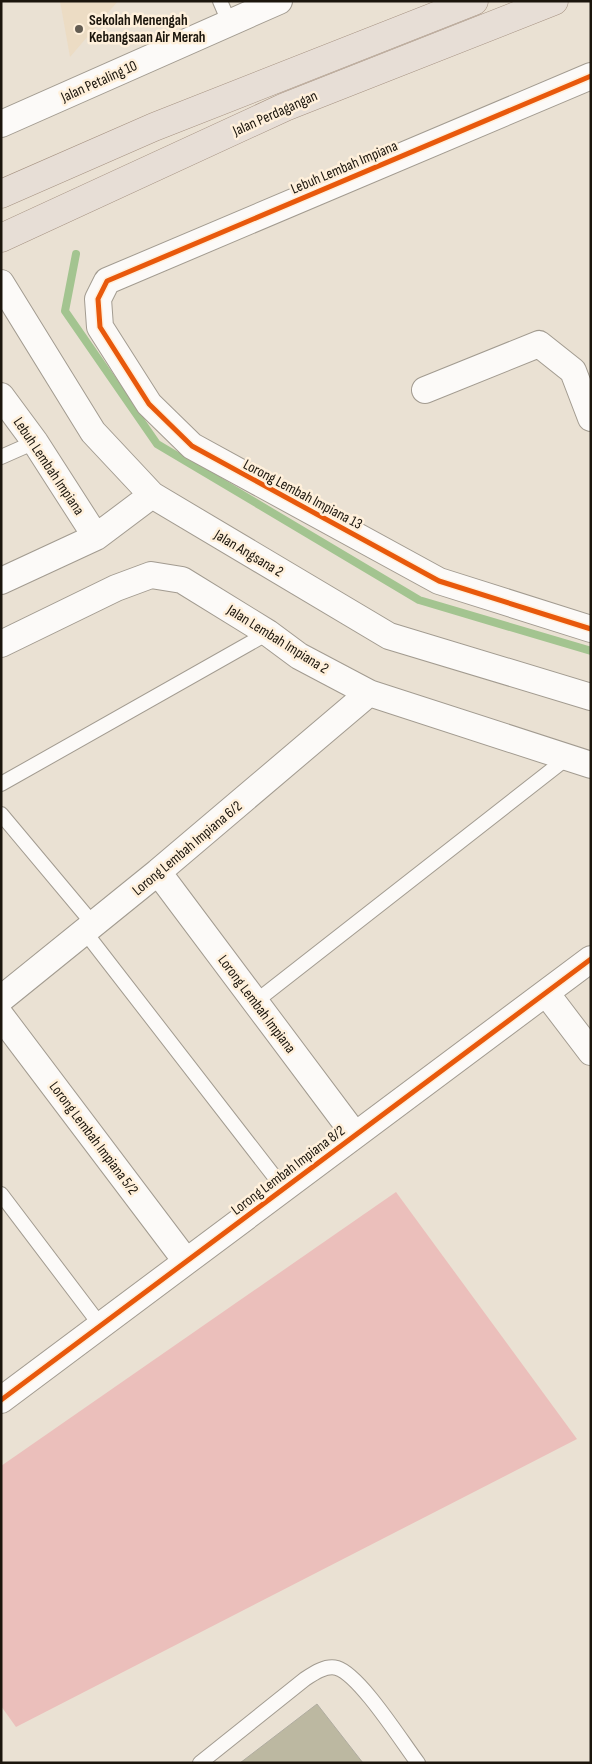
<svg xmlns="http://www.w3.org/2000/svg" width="592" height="1764" font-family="'Sofia Sans Condensed',sans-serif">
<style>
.built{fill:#ecdcc4}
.green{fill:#ebbfbb}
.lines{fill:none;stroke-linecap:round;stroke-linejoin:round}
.stream{stroke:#a3c490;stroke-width:8}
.building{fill:#bcb8a1;stroke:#b0aca0}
.service-casing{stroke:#a29b90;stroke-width:16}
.minor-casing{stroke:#a29b90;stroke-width:28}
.primary-casing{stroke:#a59181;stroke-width:29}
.service{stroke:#fcfaf8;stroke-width:14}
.minor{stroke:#fcfaf8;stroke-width:26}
.primary{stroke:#e7ded6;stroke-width:28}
.cycleway-casing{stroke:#fff0db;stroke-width:8}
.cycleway{stroke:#e8590c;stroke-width:5}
.poi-dot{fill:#635c52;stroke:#fff0db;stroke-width:2}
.labels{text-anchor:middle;stroke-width:5;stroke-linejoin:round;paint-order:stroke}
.poi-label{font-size:15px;font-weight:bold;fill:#1b150c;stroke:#fff0db;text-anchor:start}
.street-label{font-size:15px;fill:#1b150c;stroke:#fff0db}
</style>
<rect width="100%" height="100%" fill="#eae1d3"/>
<!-- built -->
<path class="built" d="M60,1h58l-48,56z"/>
<!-- green -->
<path class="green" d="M396,1192l181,247 -561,288 -15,-21v-240z"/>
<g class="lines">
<!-- stream -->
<path class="stream" d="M76,254l-11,57 92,133 262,156 172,51"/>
</g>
<!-- building -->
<path class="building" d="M317,1704l46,59h-123z"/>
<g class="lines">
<!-- service casing -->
<g class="service-casing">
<path id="service" d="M220,1l9,21
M1,457l34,-15
M1,784l267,-151
M1,814l93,111
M85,932l199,257
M255,1002l312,-244
M1,1194l100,132
M200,1763l105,-84c9,-6 21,-14 32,-11 23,7 65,74 81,95"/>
</g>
<!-- minor casing -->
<g class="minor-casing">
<path id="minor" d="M591,76l-484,205 -9,18 2,28 49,77 43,42 247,135 152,48
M1,124l278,-123
M1,283l92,149 59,63 237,141 202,61
M425,390l114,-46 34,27 18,47
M1,396l34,46 61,95
M1,581l95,-44 56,-42
M1,644l115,-56 35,-13 31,5 86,53 31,23 70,37 222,72
M158,872l197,263
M546,993l45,59
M1,999l157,-127 211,-179
M1,1016l185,245
M1,1400l590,-441"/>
</g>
<!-- primary casing -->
<g class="primary-casing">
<path id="primary" d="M1,194l153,-67 320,-126
M1,238l284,-131 269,-106"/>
</g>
<!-- service -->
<use href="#service" class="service"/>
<!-- minor -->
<use href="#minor" class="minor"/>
<!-- primary -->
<use href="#primary" class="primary"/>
<!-- cycleway casing -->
<g class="cycleway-casing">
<path id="cycleway" d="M591,76l-484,205 -9,18 2,28 49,77 43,42 247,135 152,48
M1,1400l590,-441"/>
</g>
<!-- cycleway -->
<use href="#cycleway" class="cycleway"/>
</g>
<!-- markers -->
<circle class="poi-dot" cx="79" cy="29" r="5"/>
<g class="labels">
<!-- poi labels -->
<g class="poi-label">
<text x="89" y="25">Sekolah Menengah<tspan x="89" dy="17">Kebangsaan Air Merah</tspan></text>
</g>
<!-- street labels -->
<g class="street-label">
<text transform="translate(99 81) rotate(-24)" y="5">Jalan Petaling 10</text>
<text transform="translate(275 113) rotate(-24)" y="5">Jalan Perdagangan</text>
<text transform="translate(344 167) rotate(-23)" y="5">Lebuh Lembah Impiana</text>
<text transform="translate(49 466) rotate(56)" y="5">Lebuh Lembah Impiana</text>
<text transform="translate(303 494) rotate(28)" y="5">Lorong Lembah Impiana 13</text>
<text transform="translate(249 553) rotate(31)" y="5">Jalan Angsana 2</text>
<text transform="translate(278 639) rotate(32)" y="5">Jalan Lembah Impiana 2</text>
<text transform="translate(187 848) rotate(-40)" y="5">Lorong Lembah Impiana 6/2</text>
<text transform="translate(257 1004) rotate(53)" y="5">Lorong Lembah Impiana</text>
<text transform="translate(94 1138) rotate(53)" y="5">Lorong Lembah Impiana 5/2</text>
<text transform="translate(288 1170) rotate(-37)" y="5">Lorong Lembah Impiana 8/2</text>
</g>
</g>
<!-- border -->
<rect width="592" height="1764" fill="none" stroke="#1b150c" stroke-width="5"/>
</svg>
